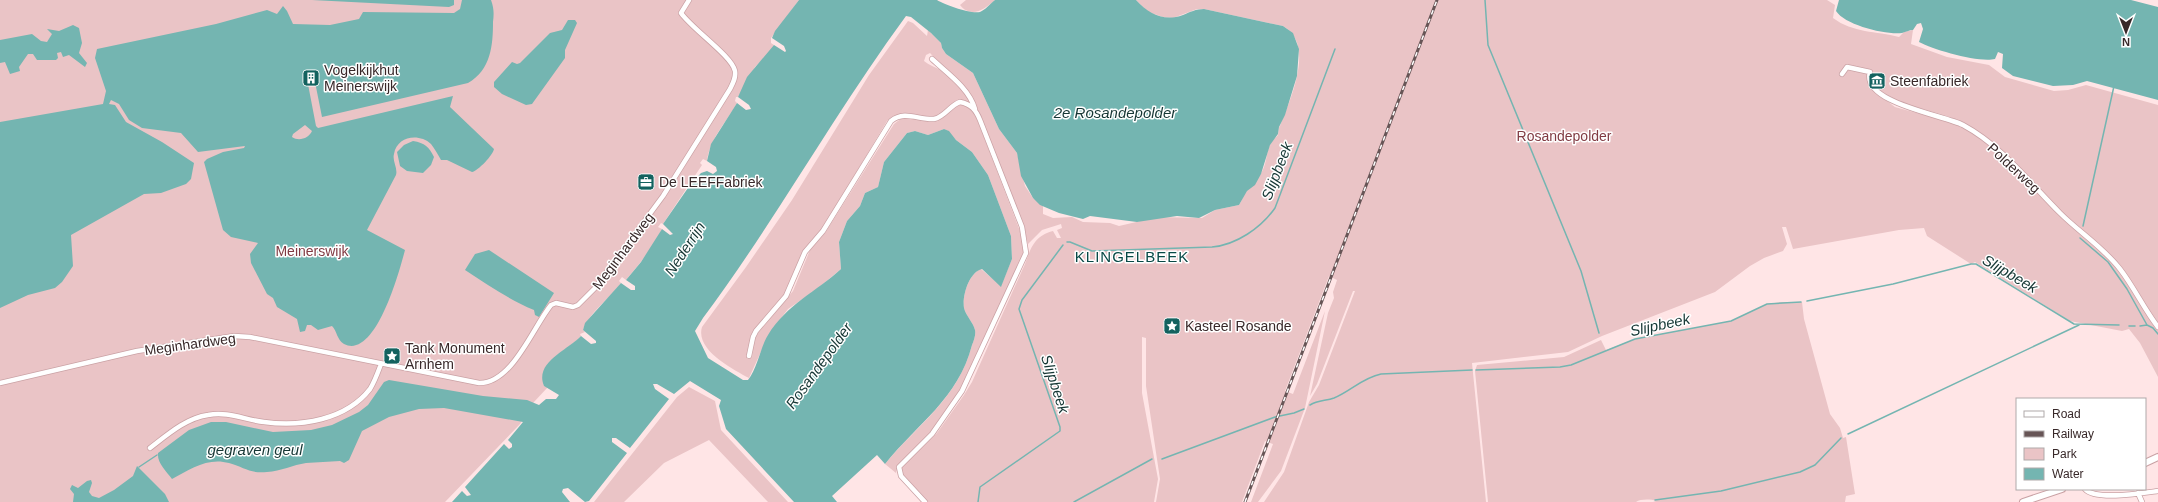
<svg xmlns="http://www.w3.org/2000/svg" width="2158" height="502" font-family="Arial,sans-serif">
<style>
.green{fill:#eac4c6;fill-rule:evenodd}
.water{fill:#74b5b1;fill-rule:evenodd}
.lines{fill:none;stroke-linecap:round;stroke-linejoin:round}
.stream{stroke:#74b5b1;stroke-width:1.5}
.street-casing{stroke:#caa2a5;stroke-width:6}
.secondary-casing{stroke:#caa2a5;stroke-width:8}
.street{stroke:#fff;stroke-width:4.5}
.secondary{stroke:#fff;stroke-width:6}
.rail-casing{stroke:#675556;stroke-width:3}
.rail{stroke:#fff;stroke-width:1.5;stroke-dasharray:4.5;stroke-linecap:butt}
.labels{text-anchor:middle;stroke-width:3;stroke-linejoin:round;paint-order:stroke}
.poi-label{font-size:14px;fill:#382829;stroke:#fff;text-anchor:start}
.park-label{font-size:14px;fill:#813b43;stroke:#fff}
.street-label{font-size:14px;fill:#382829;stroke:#fff}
.water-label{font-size:15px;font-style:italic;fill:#163735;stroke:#fff}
.neighbourhood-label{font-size:15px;letter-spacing:1px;fill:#084946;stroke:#fff}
</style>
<rect width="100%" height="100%" fill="#ffe5e6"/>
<!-- green -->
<path class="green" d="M0,0h799l-28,38v5l3,2 -1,4 -18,18 -17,30h-2l-1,4 2,2c-11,20 -27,35 -30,58l-4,-2 -3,4 2,2 -39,59 -2,-1 -3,4 4,2c-9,19 -23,35 -36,51l-4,-3 -3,4 2,2c-10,14 -33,31 -38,47l2,2 -5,2 1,2c-15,17 -43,23 -37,50l4,1 -15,16 -13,21 -75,78h-445z
M966,0h29c-10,9 -24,19 -35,5z
M1136,0h691l8,5 -2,13c20,15 43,13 66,19l5,-5 9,-2 -2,14 36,13 42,8 16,12 49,14 14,-1 18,-5 72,20v228l-8,-10 8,10v44l-18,-34 -11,-14 -7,2 -52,-10 -95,-59 -4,2 -44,-28 -3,-8 -25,2 -106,19 -7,-22h-4l5,17 -4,7 -19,7 -14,8 -35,26 -113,44 -34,16 -96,11 14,139h-222l20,-30 25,-70 10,-17 36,-94h-2l-36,93 -7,12 18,-83 6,-15 -1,-6 4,-12 -8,-4 -44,115 8,3 32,-83 -20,97 -24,63 -23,31h-7l22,-58 -8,-3 -23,61h-86l4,-23 -14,-93v-48l-4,-1v56l16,86 -4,23h-228l-25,-26 -2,-4 2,-4 36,-35 27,-38 8,-13 53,-118c6,-16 9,-28 28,-33l4,7h4l-4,-8 5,-2 -1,-4 -19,6 -14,14 -3,-12 -51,-129 -9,-13 -35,-37 -4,2 -2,6c5,4 11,6 17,9 13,8 27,24 33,38 -4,-3 -7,-7 -13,-7 -10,0 -17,13 -27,16 -20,5 -24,-13 -47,4l-64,107 -16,18 -23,51 -33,40 -4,21v1l5,-2 2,-19 39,-47 17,-41 15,-17 69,-109 9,-7 36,2 17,-14 9,-1 8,7 4,8 46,120 1,15 -14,33 -52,107 -27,38 -33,33 -2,8 -11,-9c33,-40 73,-65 87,-119 2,-5 4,-10 3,-15 -2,-8 -9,-14 -11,-22 -2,-12 5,-35 17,-39l20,17 11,-27 -1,-23 -23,-61 -16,-23 -16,-12 -8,-9 -4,-2 -16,6 -13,-4 -8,2 -23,29 -6,25 -13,6 -5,13 -13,15 -8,21 2,27 -24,20 -29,20 -19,25 -20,44c-16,-9 -54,-28 -47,-51l44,-60 46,-67 77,-125 39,-54 5,2 14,13 1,-6 13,13 1,5 4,6 27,19 26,56 18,24 8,33 8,12 10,8v8l10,4 19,-1 11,5 27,1 9,3 39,-9 44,1 13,-8 24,-5c3,-4 4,-10 7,-14 7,-8 14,-13 18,-24 3,-8 3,-19 8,-26 1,-2 5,-4 6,-6 1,-3 0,-7 2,-9 10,-26 36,-82 3,-100l-79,-17h-7l-24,9 -10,-1 -15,-5zM1892,99c24,11 52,12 74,26 46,28 74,71 115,104l-1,5 -21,-19 -35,-39 -41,-36 -23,-15 -65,-18 -8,-6z
M1782,302h20l2,17 26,95 10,14 3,10 3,-1 9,57 -9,2 -1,6h-192l3,-1c-5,-2 -16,-2 -20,1h-148l-13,-131 2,-6 87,-8 37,-17 5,10 29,-11 96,-18 36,-17z
M689,387l26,14 6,29 67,72h-20l-59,-62 -45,23 -40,39h-30l83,-105z"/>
<!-- water -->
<path class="water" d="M312,0h142v5l-5,2z
M462,0h29c3,8 3,14 2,22 0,23 -2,48 -25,61l-146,34 -8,-40 -4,-2 -3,4 9,47 2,2 135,-32 -3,11 44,42c-1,6 -16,22 -22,23l-25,-12h-6c-3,-5 -6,-11 -10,-16 -12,-11 -34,-8 -37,10 -2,7 4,14 2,21l-29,55 38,20c-5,19 -29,110 -61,94 -7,-4 -7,-13 -12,-18l-14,4 -7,-5h-4l-2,6 -5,1 -3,-13 -20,-12 -4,-9 -6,-4 -16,-31 -1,-9 8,-11 -27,-6 -8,-7 -19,-68 3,-3 16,-7 21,-4 1,-2 -47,6 -17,-19 -39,-5 -13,-8 -10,-16 -8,-4 -2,4 6,1 11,17 36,20 32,21 -3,16 -5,5 -25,9 -17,1 -73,41 2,31 -11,16 -7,6 -27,7 -28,13v-186l103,-18 3,-13 -11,-33 2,-9 119,-25 51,-14 10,4 6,-8 4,5 6,13 37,1 29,-6 4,-7 91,1 6,-4zM305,125l7,6c-3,7 -13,11 -20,6l1,-3z
M799,0h138c8,5 33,14 43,12 5,-2 10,-8 15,-12h141c13,14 28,22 47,15 7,-3 13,-6 21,-6l79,17 10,7 6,16 -2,27 -12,39 -6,12 -1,7 -8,11 -9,29 -6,11 -8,6 -8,14 -24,5 -16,8 -22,-2 -40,6 -47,-6 -7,3 -24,-6 -19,-8 -7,-7 -12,-22 -4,-23 -18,-24 -26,-56 -27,-19 -4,-6 -1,-5 -10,-10 -20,-16 -5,-1c-72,98 -130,204 -203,302l-8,13 13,27 35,22h5c10,-13 12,-32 20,-45 18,-30 49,-44 73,-66l-2,-27 8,-21 13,-15 5,-13 13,-6 6,-25 23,-29 8,-2 13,4 16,-6 5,2 7,9 16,12 16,23 23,61 1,23 -11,28 -19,-18c-13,3 -20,27 -18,39 2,8 9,14 11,22 1,4 -1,10 -3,15 -14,54 -54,78 -87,119l-8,-9 -45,41 5,6h-43l-68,-73 -7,-23 2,-6 -31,-19 -16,13 -17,-10h-4l2,5 14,10 -39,49 -14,-10h-4v4l15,11 -38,48 -4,1 -17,-14 -5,1 -1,3 8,10h-118l10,-11 5,5 4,-1 -6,-8 39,-43 5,5 3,-2v-3l-4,-4 15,-18 -79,-14 -25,1 -30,8 -27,14 -13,29 -5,3 -4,-2c-11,1 -23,1 -34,2 -13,2 -25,8 -39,9 -17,2 -23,-5 -38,-9 -21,-6 -39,6 -57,16 -6,-8 -15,-16 -14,-26l31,-23 22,-8h15l47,10 38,-2 21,-5 27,-13 9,-7 16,-23 5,-2 94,16 44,4 12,5 7,-6h10l3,-4 -15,-9c-10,-24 24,-36 37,-50l10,8 5,-1v-2l-13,-11 2,-7 36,-40 10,7h4v-4l-9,-6 15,-18 21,-33 8,6 3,-1 -10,-10 27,-39 11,-12 6,-2 6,3 4,-3 -1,-4 -9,-6 4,-17 26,-41 9,7 5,-1 -2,-4 -11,-8 9,-20 27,-32 11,7 1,-1 -2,-5 -12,-8 3,-7z
M1839,0h292l27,7v93l-71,-19 -14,4 -20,1 -40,-10 -11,-8 1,-14 -5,-2 -3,7c-16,4 -61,-9 -76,-17l4,-13 -2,-6 -4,1 -4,6c-4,0 -7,2 -11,3 -17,2 -57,-8 -66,-22z
M568,20h7l2,3 -12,27v8l-33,46 -6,1 -24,-11 -8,-7v-5l18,-20 5,2 3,-1 30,-30 12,-3z
M73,25l6,3 3,15 -3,10 8,10 -2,4 -16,-12 -6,2 -2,-5 -4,1 1,5 -2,2h-19l-4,-6h-5l-9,13 1,4 -10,3 -5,-12 -5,1v-23l32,-6 9,7 6,1 5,-8 -5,-5 12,2z
M413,141c12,2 16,6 21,16l-3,8 -8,8 -16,-2 -7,-5 -3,-14 7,-7z
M489,250l65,43 -15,24 -4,-2 -1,-5c-25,-10 -47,-26 -69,-40l10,-16z
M137,466l28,28 4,8h-96l1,-8 -4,-5 2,-4 6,3 9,-7 4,-1 1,3 -3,9 3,4 7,2 15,-8 19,-14z"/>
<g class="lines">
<!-- stream -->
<path class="stream" d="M1485,0l3,45 93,226 18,62
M2083,226l31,-140
M2080,238l28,24 19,27 20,36
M1067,242h3l22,9 120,-4c24,-2 49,-19 63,-39l60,-159
M1807,301l86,-17 78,-20h5l98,60 45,1
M2147,325l6,3 5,6
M2129,326h6
M2140,326l7,-1
M1476,370l84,-3 11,-2 64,-26 96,-18 36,-17 34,-2
M1310,405c8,-5 16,-4 24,-7 17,-7 28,-20 47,-24l91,-4
M1848,434l231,-109
M1162,459l113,-42 19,-4 10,-4
M139,467l18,-12
M1655,500l66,-9 79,-19 15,-7 26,-27
M978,502l2,-15 80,-56v-4l-41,-118 3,-9 41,-55
M1074,502l78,-43"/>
<!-- street casing -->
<g class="street-casing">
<path id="street" d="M932,59c15,14 37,29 43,50
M1842,74l5,-7 23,5c-9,31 74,43 93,53 39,21 66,57 97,88 19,19 43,34 60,56 14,18 24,40 38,58
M749,356l4,-19 3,-6 30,-35 19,-44 18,-21 68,-110c14,-11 27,-1 43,-2 11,-2 16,-14 26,-17 11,2 16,8 20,18l42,107 4,26 -64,138 -30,43 -33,33 2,9 24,26
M0,383l137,-32 97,-15 16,1 229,46c33,1 54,-56 72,-78l5,-2 17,4 5,-2 17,-17 68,-92 67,-107c3,-6 6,-11 5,-18 -3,-15 -43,-42 -54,-58l8,-13
M150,448c17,-13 36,-30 58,-33 20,-4 37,5 56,7 37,5 82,-2 106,-33 5,-8 8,-17 11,-25
M2085,489c10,12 58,4 73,2
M2138,493l4,9"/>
</g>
<!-- secondary casing -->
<g class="secondary-casing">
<path id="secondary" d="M2145,463l13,-6
M2023,502l39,-13"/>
</g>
<!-- street -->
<use href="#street" class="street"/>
<!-- secondary -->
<use href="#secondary" class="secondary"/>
<!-- rail casing -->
<g class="rail-casing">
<path id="rail" d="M1245,502l192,-502"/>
</g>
<!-- rail -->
<use href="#rail" class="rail"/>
</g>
<!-- icons -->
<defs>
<g id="building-square" transform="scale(0.9)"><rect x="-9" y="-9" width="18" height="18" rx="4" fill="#13625f" stroke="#fff"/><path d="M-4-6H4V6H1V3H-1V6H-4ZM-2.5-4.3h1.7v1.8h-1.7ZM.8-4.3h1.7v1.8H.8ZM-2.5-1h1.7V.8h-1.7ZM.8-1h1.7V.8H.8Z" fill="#fff"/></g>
<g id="museum-square" transform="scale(0.9)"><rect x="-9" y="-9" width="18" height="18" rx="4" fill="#13625f" stroke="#fff"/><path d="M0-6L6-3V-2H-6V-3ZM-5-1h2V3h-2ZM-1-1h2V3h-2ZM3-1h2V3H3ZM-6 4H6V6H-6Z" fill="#fff"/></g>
<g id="office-square" transform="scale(0.9)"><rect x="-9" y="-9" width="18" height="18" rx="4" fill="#13625f" stroke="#fff"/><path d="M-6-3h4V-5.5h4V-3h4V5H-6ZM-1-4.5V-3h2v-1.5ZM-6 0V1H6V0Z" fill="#fff"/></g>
<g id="sight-square" transform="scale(0.9)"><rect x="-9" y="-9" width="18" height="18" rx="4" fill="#13625f" stroke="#fff"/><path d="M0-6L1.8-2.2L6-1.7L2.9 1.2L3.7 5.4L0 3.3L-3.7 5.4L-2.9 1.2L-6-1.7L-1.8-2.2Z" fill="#fff"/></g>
</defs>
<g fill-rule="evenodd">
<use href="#building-square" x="311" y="78"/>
<use href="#museum-square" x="1877" y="81"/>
<use href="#office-square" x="646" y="182"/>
<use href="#sight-square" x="1172" y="326"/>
<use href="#sight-square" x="392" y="356"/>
</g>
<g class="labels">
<!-- poi labels -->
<g class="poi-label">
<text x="324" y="75">Vogelkijkhut<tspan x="324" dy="16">Meinerswijk</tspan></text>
<text x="1890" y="86">Steenfabriek</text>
<text x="659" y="187">De LEEFFabriek</text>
<text x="1185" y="331">Kasteel Rosande</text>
<text x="405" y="353">Tank Monument<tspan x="405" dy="16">Arnhem</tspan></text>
</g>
<!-- park labels -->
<g class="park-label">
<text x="1564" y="141">Rosandepolder</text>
<text x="312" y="256">Meinerswijk</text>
</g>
<!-- street labels -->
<g class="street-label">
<text transform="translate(2014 168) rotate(43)" y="5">Polderweg</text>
<text transform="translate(623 251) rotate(-53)" y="5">Meginhardweg</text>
<text transform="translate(190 344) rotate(-8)" y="5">Meginhardweg</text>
</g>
<!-- water labels -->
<g class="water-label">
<text x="1115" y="118">2e Rosandepolder</text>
<text transform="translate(1277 171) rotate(-69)" y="5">Slijpbeek</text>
<text transform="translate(685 249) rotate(-57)" y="5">Nederrijn</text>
<text transform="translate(2010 274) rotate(30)" y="5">Slijpbeek</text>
<text transform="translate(1660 325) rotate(-12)" y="5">Slijpbeek</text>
<text transform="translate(819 366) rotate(-54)" y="5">Rosandepolder</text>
<text transform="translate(1055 384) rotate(72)" y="5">Slijpbeek</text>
<text x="255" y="455">gegraven geul</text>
</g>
<!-- neighbourhood labels -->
<g class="neighbourhood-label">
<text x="1132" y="262">KLINGELBEEK</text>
</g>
</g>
<!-- legend -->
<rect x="2016" y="398" width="130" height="92" fill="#ffffff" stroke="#afa9a9"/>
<rect x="2024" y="411" width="20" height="6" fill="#ffffff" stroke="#afa9a9"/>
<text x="2052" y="418" font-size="12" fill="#382829">Road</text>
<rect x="2024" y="431" width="20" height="6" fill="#675556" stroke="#afa9a9"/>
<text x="2052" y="438" font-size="12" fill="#382829">Railway</text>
<rect x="2024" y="448" width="20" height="12" fill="#eac4c6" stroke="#afa9a9"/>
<text x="2052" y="458" font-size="12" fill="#382829">Park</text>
<rect x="2024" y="468" width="20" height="12" fill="#74b5b1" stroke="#afa9a9"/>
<text x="2052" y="478" font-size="12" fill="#382829">Water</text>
<!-- north arrow -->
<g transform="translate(2126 32) rotate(180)" stroke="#ffffff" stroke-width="3" paint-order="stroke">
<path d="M0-3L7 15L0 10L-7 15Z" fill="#382829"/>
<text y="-6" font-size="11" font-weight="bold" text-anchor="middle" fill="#382829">N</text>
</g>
</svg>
